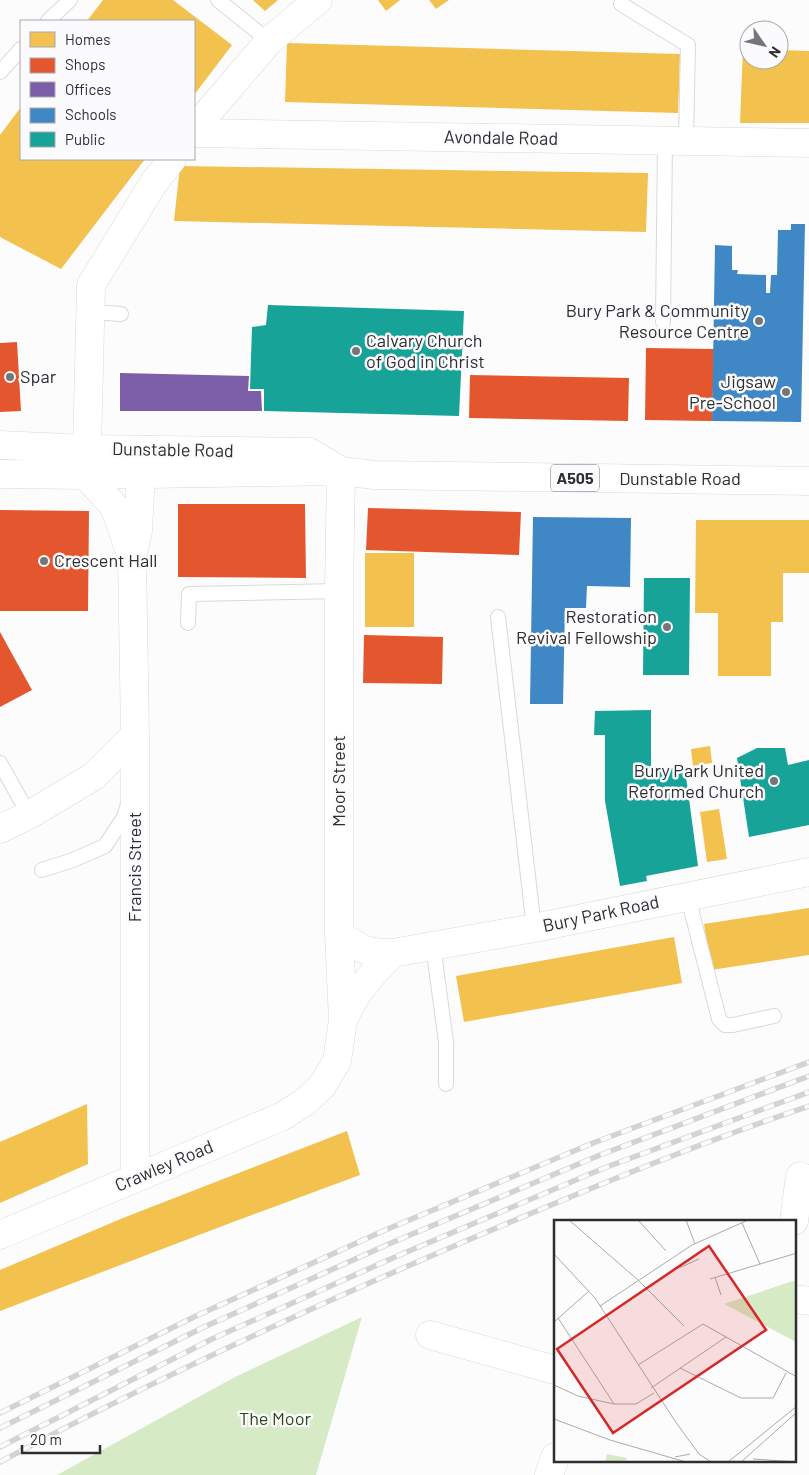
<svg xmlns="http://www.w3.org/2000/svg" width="809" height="1475" font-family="Barlow,sans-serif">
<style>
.green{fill:#d6ebc5}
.homes{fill:#f2c14e}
.shops{fill:#e4572e}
.offices{fill:#7b5ea7}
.schools{fill:#3f88c5}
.public{fill:#17a398}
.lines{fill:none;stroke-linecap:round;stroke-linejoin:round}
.lane-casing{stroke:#d9d9db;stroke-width:16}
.street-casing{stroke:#d9d9db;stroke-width:29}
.primary-casing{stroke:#d9d9db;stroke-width:29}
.lane{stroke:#fff;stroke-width:14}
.street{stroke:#fff;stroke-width:28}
.primary{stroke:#fff;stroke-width:28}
.rail-casing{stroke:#d3d3d4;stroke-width:5.5}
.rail{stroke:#fbfbfe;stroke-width:4;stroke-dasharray:11;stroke-linecap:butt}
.poi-dot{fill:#767678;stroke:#fbfbfe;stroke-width:2}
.labels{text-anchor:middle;stroke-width:5;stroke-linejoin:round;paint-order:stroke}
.shield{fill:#fbfbfe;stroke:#6c6c6e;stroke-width:1}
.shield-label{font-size:16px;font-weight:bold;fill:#2e2e31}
.street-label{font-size:18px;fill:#2e2e31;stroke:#fbfbfe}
.poi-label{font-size:18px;fill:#2e2e31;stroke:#fbfbfe;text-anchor:end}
.park-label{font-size:18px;fill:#2d4714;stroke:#fbfbfe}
.inset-road{fill:none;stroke:#aaaaab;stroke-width:1}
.view{fill:#d62828;fill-opacity:0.15;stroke:#d62828;stroke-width:2.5}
.inset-edge{fill:none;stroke:#2e2e31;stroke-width:2.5}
</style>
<rect width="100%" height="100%" fill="#fcfcfd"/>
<!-- green -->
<path class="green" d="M362,1317l-46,158h-259l176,-97z"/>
<!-- homes -->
<path class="homes" d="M103,0h70l59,45 -38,50v-74h-107z
M253,0h25l-13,11z
M378,0h22l-14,11z
M429,0h20l-13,9z
M287,43l393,11 -2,59 -393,-11z
M743,48h6v12h30v-10l30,1v72h-69z
M21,107v52h124l-84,110 -61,-32v-102z
M180,166l468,7 -2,59 -472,-11z
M696,520h113v53h-26v49h-12v54h-53v-63h-23z
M365,553h49v74h-49z
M710,746l2,17 -19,3 -2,-17z
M719,809l8,50 -20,3 -7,-50z
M809,908v47l-98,15 -7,-46z
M674,937l8,46 -218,39 -8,-46z
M87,1104l1,60 -88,39v-61z
M347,1131l13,44 -127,47 -233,89v-41l123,-52z"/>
<!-- shops -->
<path class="shops" d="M17,342l4,69 -21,1v-69z
M646,348l68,1 -2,72 -67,-1z
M470,375l159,3 -1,43 -159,-3z
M178,504h127l1,74 -128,-1z
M368,508l153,4 -2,43 -153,-5z
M0,510l89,1 -1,100h-88z
M0,632l32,58 -32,17z
M364,635l79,2 -1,47 -79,-1z"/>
<!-- offices -->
<path class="offices" d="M120,373l129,3 -1,15h13l1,20h-142z"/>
<!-- schools -->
<path class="schools" d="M791,224h14l-4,198 -89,-1 3,-176 17,1v24h6l-1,4 29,1v18h4l1,-18h6l1,-45h13z
M533,517l98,1 -1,69 -43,-1 -1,22h-21l-2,96h-33z"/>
<!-- public -->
<path class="public" d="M268,305l196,6 -5,105 -195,-5v-22h-14l2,-62 14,-2z
M644,578h46l-1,97h-46z
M651,710v56l34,3 13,97 -52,10 1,5 -27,5 -15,-85v-66h-11l1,-24z
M757,748h28l3,17 21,-5v65l-60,12 -12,-79z"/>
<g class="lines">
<!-- lane casing -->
<g class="lane-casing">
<path id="lane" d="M218,0l51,41
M621,4l67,41 -2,96
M48,21l22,-21
M0,72l21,-23
M91,312l30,2
M663,322l2,-182
M498,617l36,311
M188,623l1,-29 150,-3
M0,763l29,52
M42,870l31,-10 32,-14 19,-29 4,-13
M690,896l2,17 27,106 6,6h8l41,-9
M433,945l13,97v42"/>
</g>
<!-- street casing -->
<g class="street-casing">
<path id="street" d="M194,129l75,-88 49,-41
M194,133l615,10
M87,449l4,-164 62,-101 19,-25
M132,453l9,21 -3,57 -5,22
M85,475l29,31 18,51 3,178v442
M0,829l29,-14 65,-39 41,-41
M339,934c23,16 26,19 54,19l141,-25 275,-56
M343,1020l15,-28 19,-23 16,-16
M794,1221l6,-45
M0,1235l281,-118 24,-15 17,-16 15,-25 6,-41 -4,-86v-343l2,-120
M795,1299l14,2
M430,1335l125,35
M549,1475l6,-18"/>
</g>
<!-- primary casing -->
<g class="primary-casing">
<path id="primary" d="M0,445l87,4 222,3 32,19
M0,474l85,1 256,-4 33,4 435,6"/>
</g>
<!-- lane -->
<use href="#lane" class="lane"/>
<!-- street -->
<use href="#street" class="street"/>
<!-- primary -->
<use href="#primary" class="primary"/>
<!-- rail casing -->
<g class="rail-casing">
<path id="rail" d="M0,1413l196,-97 187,-85 210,-88 216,-81
M0,1428l204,-101 187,-84 209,-88 209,-79
M0,1447l212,-108 183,-82 209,-89 205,-76
M0,1462c161,-86 326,-162 494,-233 104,-44 208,-87 315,-123"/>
</g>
<!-- rail -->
<use href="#rail" class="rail"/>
</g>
<!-- markers -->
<g class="poi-dot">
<circle cx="759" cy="321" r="5"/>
<circle cx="356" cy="351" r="5"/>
<circle cx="10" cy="377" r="5"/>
<circle cx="786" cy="392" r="5"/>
<circle cx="44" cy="561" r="5"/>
<circle cx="667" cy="627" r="5"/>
<circle cx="774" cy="781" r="5"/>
</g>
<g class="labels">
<!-- shield labels -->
<rect class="shield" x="551" y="464.5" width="48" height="27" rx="4"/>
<g class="shield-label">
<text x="575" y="484">A505</text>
</g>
<!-- street labels -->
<g class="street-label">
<text transform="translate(501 138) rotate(1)" y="6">Avondale Road</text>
<text transform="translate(173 450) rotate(1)" y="6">Dunstable Road</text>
<text x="680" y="485">Dunstable Road</text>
<text transform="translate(339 781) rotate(-90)" y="6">Moor Street</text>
<text transform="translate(135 867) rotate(-90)" y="6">Francis Street</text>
<text transform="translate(601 914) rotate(-12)" y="6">Bury Park Road</text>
<text transform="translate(164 1166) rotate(-23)" y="6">Crawley Road</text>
</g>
<!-- poi labels -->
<g class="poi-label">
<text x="749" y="317">Bury Park &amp; Community<tspan x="749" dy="21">Resource Centre</tspan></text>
<text x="366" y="347" text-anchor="start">Calvary Church<tspan x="366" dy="21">of God in Christ</tspan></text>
<text x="20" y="383" text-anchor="start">Spar</text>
<text x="776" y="388">Jigsaw<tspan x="776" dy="21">Pre-School</tspan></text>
<text x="54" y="567" text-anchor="start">Crescent Hall</text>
<text x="657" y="623">Restoration<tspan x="657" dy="21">Revival Fellowship</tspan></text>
<text x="764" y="777">Bury Park United<tspan x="764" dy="21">Reformed Church</tspan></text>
</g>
<!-- park labels -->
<g class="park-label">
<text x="275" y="1425">The Moor</text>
</g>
</g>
<!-- overview -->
<g transform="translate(554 1220)">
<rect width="242" height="242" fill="#fcfcfd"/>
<path d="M242,60v62l-72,-38zM53,234l20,4 -1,4h-21z" fill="#d6ebc5"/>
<path class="inset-road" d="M15,0l69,60 46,46M84,0l28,31M132,0l9,24M188,3l18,41M0,34l41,44 80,123 24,33 12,8M125,48l20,-9M161,57l6,18M156,59l87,-26M46,86l92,-61 56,-25M4,98l56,86M0,102l35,-31M84,145l65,-41 94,53M126,148l61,30h32l13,-25M0,165l24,11 36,8h22l18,-11M97,168l75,-51M0,199l56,21 76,22M121,237l15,-3M199,239l44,3M174,242l69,-56M187,242l56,-50"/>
<path class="view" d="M155,26l57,84 -153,103 -56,-84z"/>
<rect width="242" height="242" class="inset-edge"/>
</g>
<!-- legend -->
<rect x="20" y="20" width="175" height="140" fill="#fbfbfe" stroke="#a9a9ac"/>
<rect x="30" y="32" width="25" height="15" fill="#f2c14e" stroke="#a9a9ac"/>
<text x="65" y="45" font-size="15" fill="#2e2e31">Homes</text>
<rect x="30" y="58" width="25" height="15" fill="#e4572e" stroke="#a9a9ac"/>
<text x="65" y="70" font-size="15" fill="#2e2e31">Shops</text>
<rect x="30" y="82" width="25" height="15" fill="#7b5ea7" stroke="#a9a9ac"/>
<text x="65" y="95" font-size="15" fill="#2e2e31">Offices</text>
<rect x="30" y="108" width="25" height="15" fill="#3f88c5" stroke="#a9a9ac"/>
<text x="65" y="120" font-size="15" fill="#2e2e31">Schools</text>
<rect x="30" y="132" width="25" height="15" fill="#17a398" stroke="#a9a9ac"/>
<text x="65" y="145" font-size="15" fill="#2e2e31">Public</text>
<!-- north arrow -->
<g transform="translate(764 45) rotate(124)"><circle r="24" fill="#fbfbfe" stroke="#a9a9ac"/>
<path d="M0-4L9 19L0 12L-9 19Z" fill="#767678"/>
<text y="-8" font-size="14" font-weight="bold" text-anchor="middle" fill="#2e2e31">N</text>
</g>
<!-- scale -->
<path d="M22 1445v8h78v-8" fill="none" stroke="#2e2e31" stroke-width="2.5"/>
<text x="30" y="1445" font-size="15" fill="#2e2e31" stroke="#fbfbfe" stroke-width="4" paint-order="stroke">20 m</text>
</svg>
